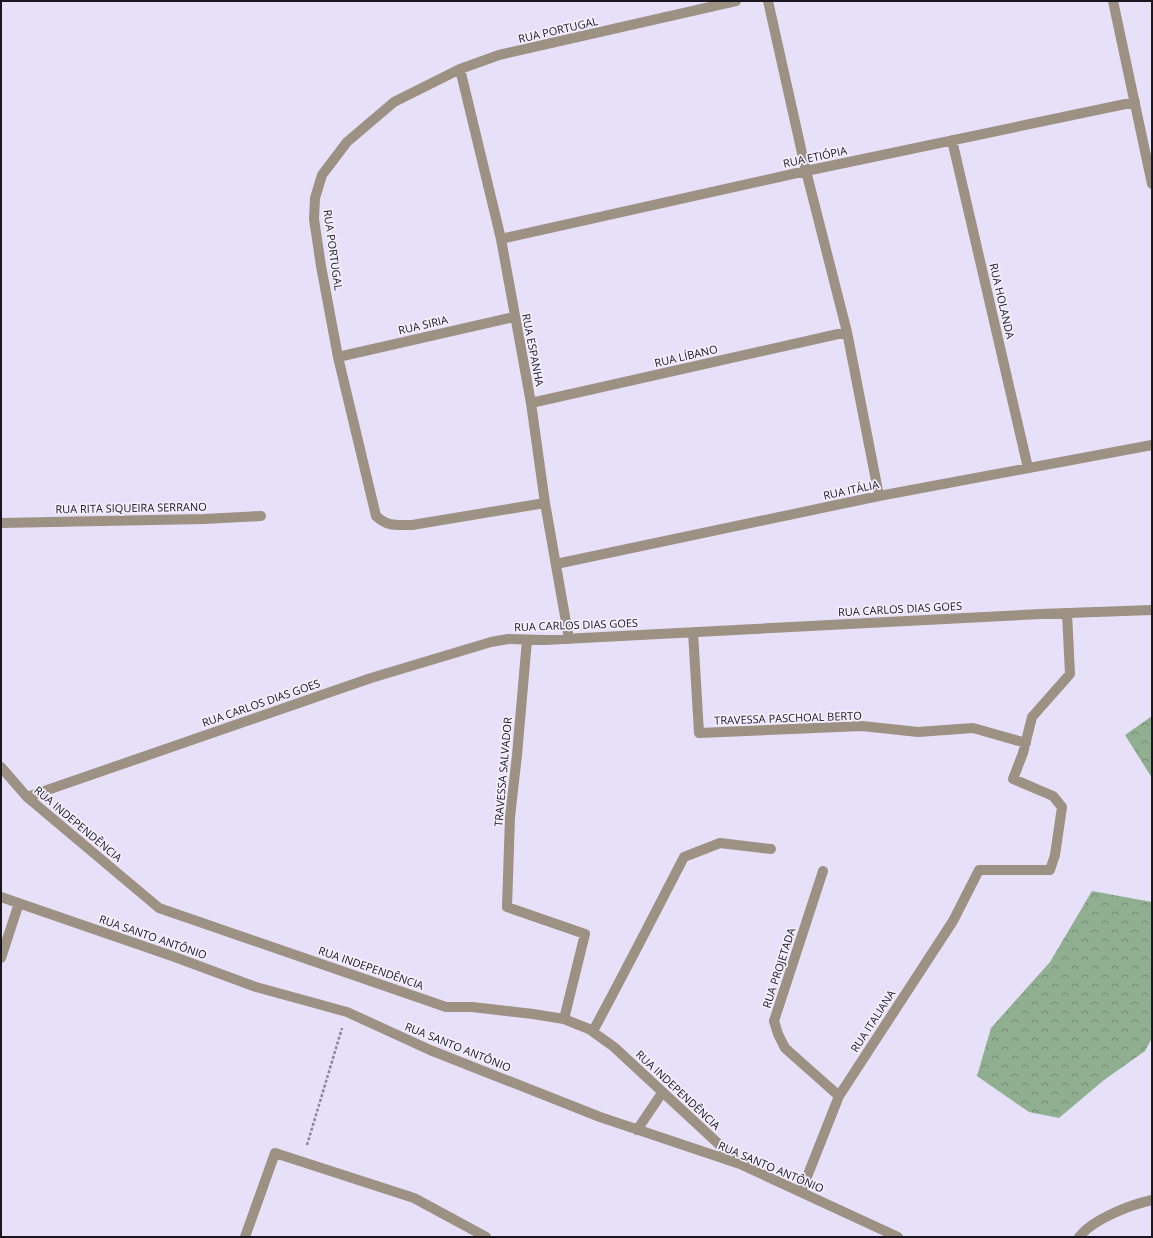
<svg xmlns="http://www.w3.org/2000/svg" width="1153" height="1238" font-family="'Open Sans',sans-serif">
<style>
.forest{fill:url(#forest-crowns)}
.lines{fill:none;stroke-linecap:round;stroke-linejoin:round}
.path{stroke:#8c8799;stroke-width:2.5;stroke-dasharray:3 2;stroke-linecap:butt}
.minor{stroke:#9c9182;stroke-width:10}
.labels{text-anchor:middle;stroke-width:3.5;stroke-linejoin:round;paint-order:stroke}
.street-label{font-size:11px;fill:#19161f;stroke:#f3effe}
</style>
<defs>
<pattern id="forest-crowns" width="20" height="18" patternUnits="userSpaceOnUse"><rect width="20" height="18" fill="#90af90"/><path d="M2 6a3 3 0 1 1 6 0M12 15a3 3 0 1 1 6 0" fill="none" stroke="#758d75"/></pattern>
</defs>
<rect width="100%" height="100%" fill="#e7e0f9"/>
<!-- forest -->
<path class="forest" d="M1152,716v62l-27,-43z
M1092,891l60,11v136l-7,13 -41,29 -45,38 -30,-6 -52,-36 14,-48 59,-66z"/>
<g class="lines">
<!-- path -->
<path class="path" d="M307,1145l35,-117"/>
<!-- minor -->
<path class="minor" d="M768,1l38,170 41,161 32,164
M1113,1l39,183
M460,69l41,170 30,164 14,100 24,136
M952,140l76,328
M501,239l305,-68 329,-69
M338,357l176,-40
M531,403l316,-71
M545,503l-133,22c-16,0 -24,2 -36,-9l-38,-159 -17,-91 -7,-47 1,-21 7,-23 25,-33 47,-40 66,-33 39,-14 237,-54
M1,523l203,-4 57,-3
M556,564l323,-68 273,-51
M693,632l6,101 163,-7 56,6 55,-4 53,15
M527,640l-10,115 -7,62 -3,90 78,27 -21,85
M1,767l26,30 132,111 287,99h26l61,7 31,5 25,10 25,18 123,114
M27,797l344,-119 120,-36 17,-3 37,1 495,-26 112,-4
M823,871l-49,150 4,13 7,14 54,48
M1,897l171,59 84,31 91,25 83,38 170,67 140,47 158,73
M1,958l18,-55
M593,1031c31,-57 61,-116 91,-174l36,-14 51,6
M637,1130l25,-37
M801,1192l38,-96 114,-175 26,-51h71l5,-15 7,-48 -9,-11 -40,-17 10,-26 9,-36 38,-43 -3,-61
M245,1237l30,-84 139,45 72,39
M1079,1237c14,-18 51,-32 73,-37"/>
</g>
<g class="labels">
<!-- street labels -->
<g class="street-label">
<text transform="translate(558 30) rotate(-13)" y="4">RUA PORTUGAL</text>
<text transform="translate(815 157) rotate(-12)" y="4">RUA ETIÓPIA</text>
<text transform="translate(333 250) rotate(82)" y="4">RUA PORTUGAL</text>
<text transform="translate(1002 301) rotate(77)" y="4">RUA HOLANDA</text>
<text transform="translate(423 325) rotate(-13)" y="4">RUA SIRIA</text>
<text transform="translate(533 350) rotate(79)" y="4">RUA ESPANHA</text>
<text transform="translate(686 356) rotate(-13)" y="4">RUA LÍBANO</text>
<text transform="translate(851 490) rotate(-12)" y="4">RUA ITÁLIA</text>
<text transform="translate(131 508) rotate(-1)" y="4">RUA RITA SIQUEIRA SERRANO</text>
<text transform="translate(900 609) rotate(-3)" y="4">RUA CARLOS DIAS GOES</text>
<text transform="translate(576 625) rotate(-2)" y="4">RUA CARLOS DIAS GOES</text>
<text transform="translate(261 703) rotate(-19)" y="4">RUA CARLOS DIAS GOES</text>
<text transform="translate(788 718) rotate(-2)" y="4">TRAVESSA PASCHOAL BERTO</text>
<text transform="translate(503 772) rotate(-85)" y="4">TRAVESSA SALVADOR</text>
<text transform="translate(78 824) rotate(40)" y="4">RUA INDEPENDÊNCIA</text>
<text transform="translate(153 937) rotate(19)" y="4">RUA SANTO ANTÔNIO</text>
<text transform="translate(371 968) rotate(19)" y="4">RUA INDEPENDÊNCIA</text>
<text transform="translate(779 968) rotate(-72)" y="4">RUA PROJETADA</text>
<text transform="translate(873 1021) rotate(-57)" y="4">RUA ITALIANA</text>
<text transform="translate(458 1047) rotate(22)" y="4">RUA SANTO ANTÔNIO</text>
<text transform="translate(678 1090) rotate(43)" y="4">RUA INDEPENDÊNCIA</text>
<text transform="translate(771 1167) rotate(23)" y="4">RUA SANTO ANTÔNIO</text>
</g>
</g>
<!-- border -->
<rect width="1153" height="1238" fill="none" stroke="#19161f" stroke-width="4"/>
</svg>
